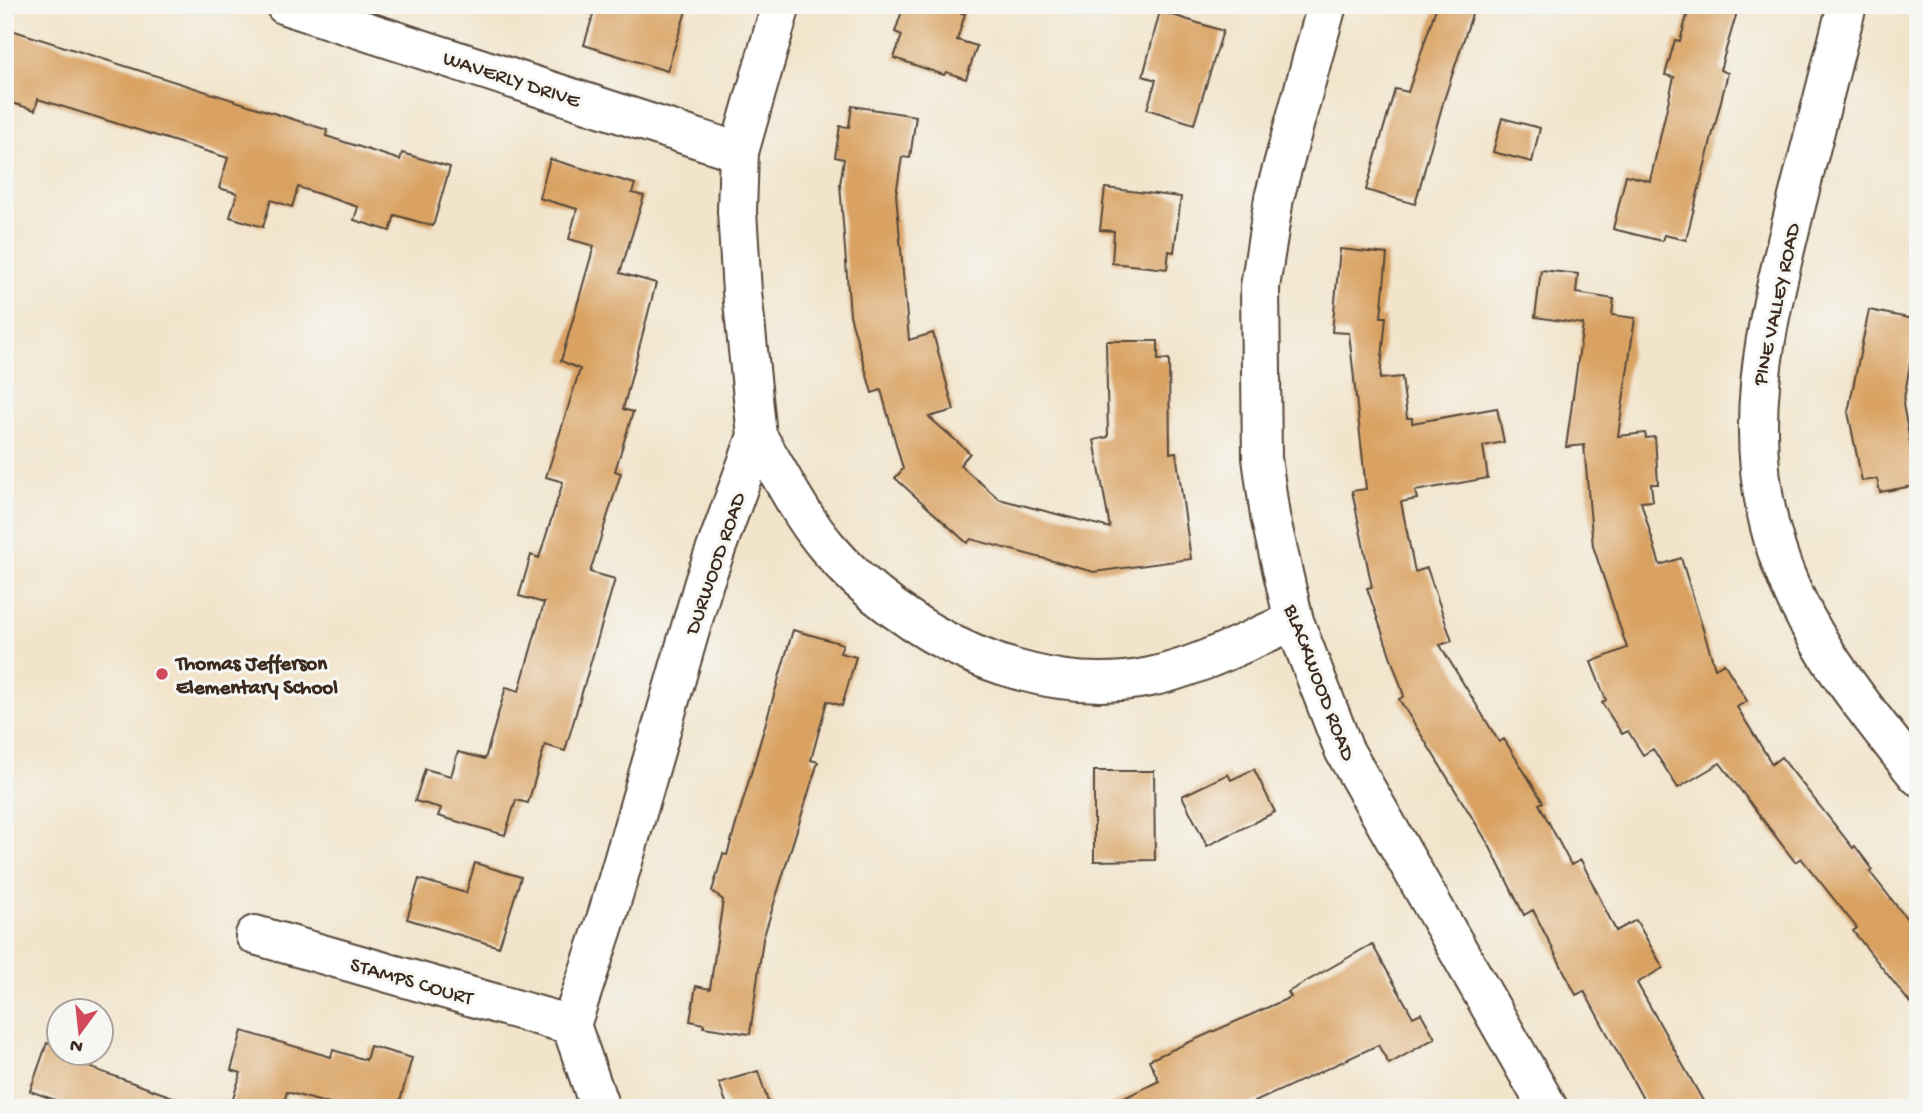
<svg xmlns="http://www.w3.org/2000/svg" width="1923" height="1113" font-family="'Gochi Hand',sans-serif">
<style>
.building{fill:#d9a262}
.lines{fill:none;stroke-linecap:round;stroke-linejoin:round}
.minor-casing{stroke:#564638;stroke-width:42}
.minor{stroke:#fff;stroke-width:38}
.poi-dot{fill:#d1495b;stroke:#f6f6f2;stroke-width:2.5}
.labels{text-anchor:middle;stroke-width:6;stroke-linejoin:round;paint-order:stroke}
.street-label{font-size:21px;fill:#3b2a1e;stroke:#f6f6f2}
.poi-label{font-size:21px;font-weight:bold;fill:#3b2a1e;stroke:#f6f6f2;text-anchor:start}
</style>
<rect width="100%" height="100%" fill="#f6f6f2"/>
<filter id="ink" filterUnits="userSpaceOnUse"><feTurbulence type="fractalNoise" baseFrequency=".0143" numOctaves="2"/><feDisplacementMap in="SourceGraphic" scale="14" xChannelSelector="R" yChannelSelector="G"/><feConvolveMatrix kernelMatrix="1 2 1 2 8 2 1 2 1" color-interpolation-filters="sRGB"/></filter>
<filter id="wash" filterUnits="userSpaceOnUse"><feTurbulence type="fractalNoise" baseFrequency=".00686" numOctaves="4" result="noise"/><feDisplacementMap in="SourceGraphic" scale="28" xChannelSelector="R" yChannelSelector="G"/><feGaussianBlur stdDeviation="1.57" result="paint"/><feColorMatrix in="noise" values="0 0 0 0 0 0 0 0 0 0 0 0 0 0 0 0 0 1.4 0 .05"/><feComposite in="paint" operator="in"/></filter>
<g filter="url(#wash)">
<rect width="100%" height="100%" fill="#f1e4cb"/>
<g id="blocks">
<!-- building -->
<path class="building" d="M596,5h92l-21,66 -83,-26z
M904,5h34l27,9 -8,26 20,6 -11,33 -20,-7 -2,3 -50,-17 8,-23 -7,-3z
M1437,5h38l-32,98 -28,101 -49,-14 29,-101 13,3z
M1690,5h49l-19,65 8,3 -42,167 -22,-5 -2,6 -49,-12 13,-54 24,6 24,-104 -9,-2 10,-35 5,1z
M1160,11l63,20 -29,93 -47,-15 9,-29 -13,-4z
M5,28l322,102 -1,6 74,24 2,-7 48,14 -17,59 -38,-11 -5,16 -36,-11 4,-13 -60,-20 -6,20 -21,-7 -8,27 -33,-10 7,-24 -18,-5 9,-30 -190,-59 -3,11 -30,-9z
M852,106l64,10 -6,42 -8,-1 -6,37 13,146 24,-7 21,77 -25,7 41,36 -10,12 39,34 111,29 -16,-88 14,-3 -2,-96h52v19l11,-1 1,94 6,-1 15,107 -97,13 -123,-33 -4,4 -72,-65 8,-9 -22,-79 -9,3 -22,-78 -10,-131 4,-25 -9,-2 5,-31 9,1z
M1502,118l38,10 -8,34 -39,-10z
M550,159l85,25 -3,9 12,3 -24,77 36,10 -33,126 10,3 -18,59 6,2 -31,99 25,7 -50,172 -20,-6 -17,58 -12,-3 -11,35 -67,-19 3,-8 -26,-7 10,-32 26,7 7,-24 27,7 21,-72 13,4 25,-88 -25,-7 12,-41 8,3 24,-76 -17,-5 34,-108 -19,-8 33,-115 -25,-7 8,-30 -38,-11z
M1105,188l76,9 -7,55 -5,-1 -2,18 -55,-6 2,-32 -14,-1z
M1340,249l47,5 -6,63h5l-6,62 22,-2 5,41h5v5l85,-15 7,34 -21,4 5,32 -73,13 2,8 -16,3 14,70 12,-4 25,73 -12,4 59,97 5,-3 39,63 -4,2 32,61 10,-5 35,71 20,-11 27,48 -26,15 70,125h-59l-64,-117 -8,4 -43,-85 -9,5 -35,-70 -90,-146 5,-3 -37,-108 5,-1 -20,-96 14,-2 -17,-156 -17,-1z
M1541,270l37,4 -2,19 38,6 -2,16 23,3 -17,118 27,-3 1,5 9,-1 3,47h-7l2,17 -12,1 19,63 21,-7 34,110 9,-5 23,38 -10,6 35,57 9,-7 72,91 2,-2 18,24 -3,2 48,61v80l-65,-82 4,-3 -56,-70 -6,4 -75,-99 -42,25 -25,-39 -10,6 -15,-24 -6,3 -20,-31 4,-3 -15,-38 36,-14 -34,-102 -9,-101 -18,2 17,-123 -48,-7z
M1869,310l49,10 -15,84 15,81 -38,7 -3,-13 -15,2 -14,-69z
M793,630l50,14 -3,9 16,4 -14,49 -15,-5 -16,59 7,2 -55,177 -13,95 -47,-7 1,-3 -14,-3 6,-35 14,3 13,-89 -11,-9 11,-37 4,1z
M1254,769l21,43 -68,34 -25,-50 46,-22 3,6z
M1094,771h60l1,89 -61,1z
M475,863l46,14 -22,70 -92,-28 12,-40 47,14z
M1372,944l41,73 8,-4 14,25 -46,26 -11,-19 -136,63h-138l55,-27 -10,-21 142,-63 -3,-5z
M242,1031l89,26 2,-7 33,10 4,-14 42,12 -14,50h-55l-56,-16 -5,16h-52l11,-35 -10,-3z
M47,1043l13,4v7l27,2 -4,9 109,39 -1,4h-114l-47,-17z
M758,1071l12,37h-42l-9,-25z"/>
</g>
</g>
<g filter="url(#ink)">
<use href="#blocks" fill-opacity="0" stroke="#564638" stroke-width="2"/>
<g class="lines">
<!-- minor casing -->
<g class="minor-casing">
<path id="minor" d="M285,5l454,147
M1327,5l-53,193 -14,89 2,171 8,58 24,105 50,129 204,358
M1847,5c-17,67 -34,134 -51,200 -29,117 -58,224 -20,343 27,87 86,158 142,228
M757,436c23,37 42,78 71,112 74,87 206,153 322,129 49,-10 98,-37 144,-56
M255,935l316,90
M600,1108l-29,-83 37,-112 96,-331 53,-146 -15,-144 -5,-81 2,-59 42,-147"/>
</g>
<!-- minor -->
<use href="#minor" class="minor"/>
</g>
</g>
<!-- markers -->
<circle class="poi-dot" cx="162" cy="674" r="7"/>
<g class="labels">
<!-- street labels -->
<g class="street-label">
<text transform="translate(512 78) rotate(18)" y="7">WAVERLY DRIVE</text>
<text transform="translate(1775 304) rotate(-78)" y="7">PINE VALLEY ROAD</text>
<text transform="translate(714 563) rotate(-71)" y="7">DURWOOD ROAD</text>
<text transform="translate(1321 682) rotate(69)" y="7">BLACKWOOD ROAD</text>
<text transform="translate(412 980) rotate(16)" y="7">STAMPS COURT</text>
</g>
<!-- poi labels -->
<g class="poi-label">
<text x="176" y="669">Thomas Jefferson<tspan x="176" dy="24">Elementary School</tspan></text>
</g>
</g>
<!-- margin -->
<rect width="1923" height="1113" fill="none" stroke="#f6f6f2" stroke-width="28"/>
<!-- north arrow -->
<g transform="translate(80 1032) rotate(195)"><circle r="33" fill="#f6f6f2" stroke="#aba49d" stroke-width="2"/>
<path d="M0-5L12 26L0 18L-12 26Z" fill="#d1495b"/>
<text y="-10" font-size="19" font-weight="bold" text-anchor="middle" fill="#3b2a1e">N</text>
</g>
</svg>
